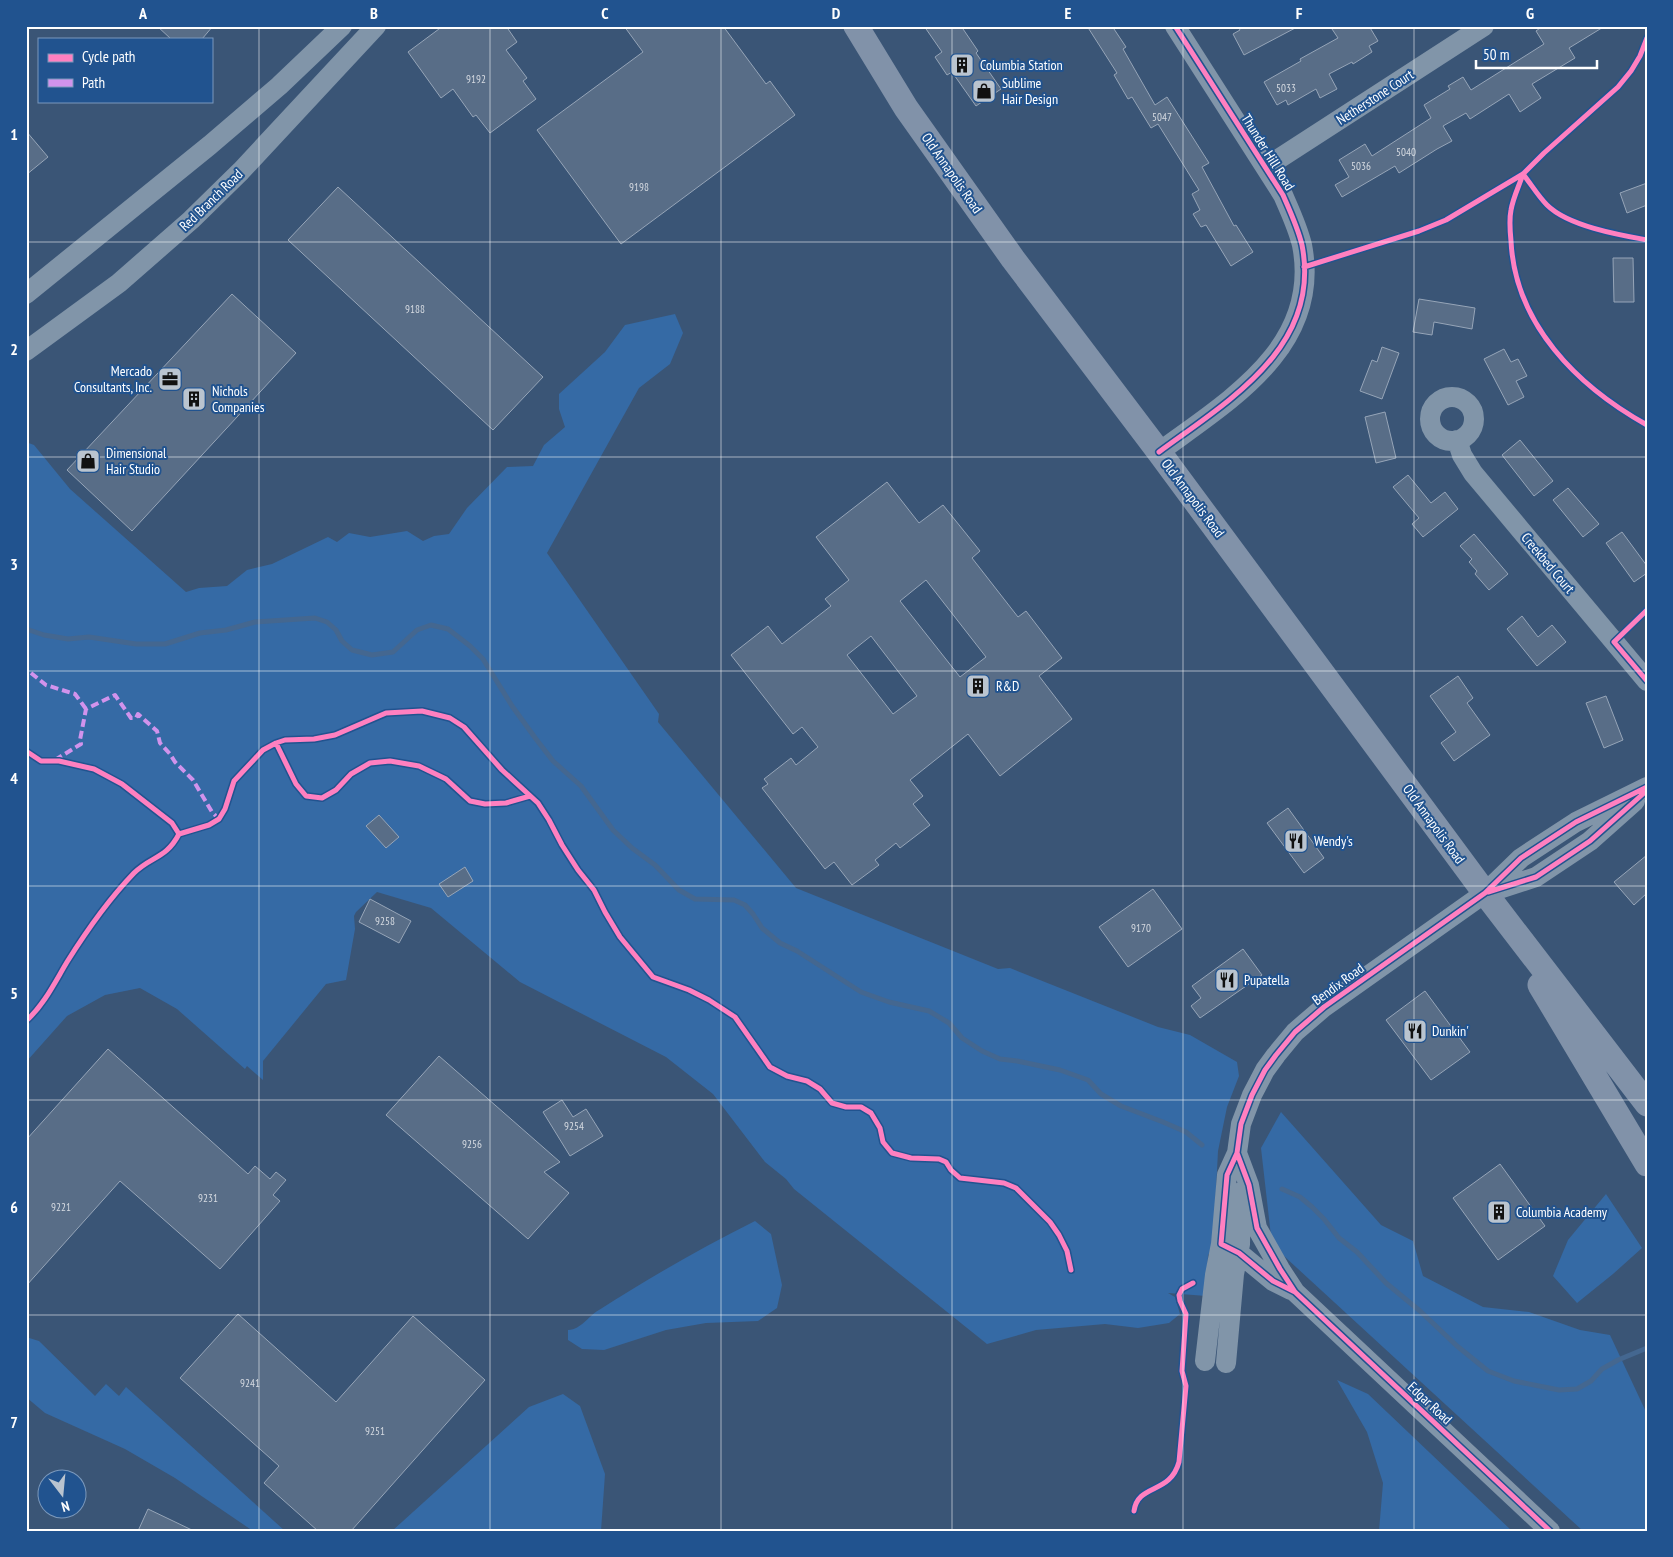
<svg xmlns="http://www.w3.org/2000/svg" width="1673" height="1557" font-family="'PT Sans Narrow',sans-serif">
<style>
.green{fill:#356aa5}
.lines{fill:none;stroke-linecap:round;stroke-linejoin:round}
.stream{stroke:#446790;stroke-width:5}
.building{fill:#586d87;stroke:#96a5b8;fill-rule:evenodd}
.minor{stroke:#8195a9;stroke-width:20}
.major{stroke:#8192a9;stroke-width:25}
.quiet{stroke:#d193ec;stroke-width:4;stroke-dasharray:8 4;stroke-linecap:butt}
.cycleway-casing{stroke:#21538f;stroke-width:8}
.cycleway{stroke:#ff80c0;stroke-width:5}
.grid{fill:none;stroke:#fff;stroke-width:1;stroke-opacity:0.55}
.labels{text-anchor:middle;stroke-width:4;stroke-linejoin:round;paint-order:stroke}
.number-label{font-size:11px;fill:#d5dae1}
.poi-label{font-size:14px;fill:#fff;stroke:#21538f;text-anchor:start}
.street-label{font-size:14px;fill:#fff;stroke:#21538f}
.neatline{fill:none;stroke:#fff;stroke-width:2}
.grid-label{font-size:16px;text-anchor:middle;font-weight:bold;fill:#fff}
</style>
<rect width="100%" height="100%" fill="#3a5576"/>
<!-- green -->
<path class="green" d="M675,314l8,19 -13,31 -31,24 -92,165 112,161 -1,8 138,166 202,81 12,-1 148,59 32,8 47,27 2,14 -12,31 -9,44 -5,98 -5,6 -2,41 -38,-3 7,4 5,17 -11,9 -31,5 -33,-4 -69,6 -49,14 -193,-155 -8,-10 -21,-17 -52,-68 -47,-37 -146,-75 -89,-74 -54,-16 -21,20 -2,4 1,13 -9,51 -20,4 -63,77v19l-16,-14 -2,3 -68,-60 -37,-21 -35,7 -38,21 -41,46v-620l8,3 36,44 116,103 13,-4 28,-2 20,-16 25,-6 56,-27 9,5 12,-9 21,4 37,-6 16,10 11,-5 15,-2 18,-26 40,-41 26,-1 11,-21 21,-18 -6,-18v-15l46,-42 20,-27z
M1281,1112l100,113 32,16 10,35 60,31 46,5 51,18 30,5 37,79v117h-64l-311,-286 -11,-97z
M1606,1194l36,54 -29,26 -36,29 -24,-27 15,-36z
M755,1221l16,13 11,51 -5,23 -19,13 -52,2 -40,7 -62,20 -22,-1 -14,-9v-10c14,-1 19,-13 31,-20 50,-32 102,-62 156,-89z
M26,1337l13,4 56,55 11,-12 13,12 7,-9 159,144h-32l-78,-53 -50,-29 -80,-36 -19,-16z
M1337,1380l31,14 144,137h-133l4,-48 -16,-51z
M563,1394l17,12 25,68 -4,57h-209l137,-124z"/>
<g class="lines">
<!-- stream -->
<path class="stream" d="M26,629l18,6 24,4 21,-2 47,7h29l35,-11 26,-3 29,-8 60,-4 12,4 9,8 6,11 10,9 20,5 21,-3 24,-22 14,-5 17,4 22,17 13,13 29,47 24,33 17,22 28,25 32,44 19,18 23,17 24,25 16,9 39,1 11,5 8,9 9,14 18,15 17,8 64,41 28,10 40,9 20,12 13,15 20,13 18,8 17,2 43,9 28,10 13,14 20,12 42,16 23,10 16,13
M1282,1189l18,8 12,10 12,12 15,19 18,14 29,31 34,28 37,35 31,25 26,10 45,9 18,-1 14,-8 11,-12 16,-9 29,-12"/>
</g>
<!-- building -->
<path class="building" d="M157,26h56l-11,13h-31z
M443,26h63l11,16 -11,8 21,28 -4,3 13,18 -46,34 -14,-18 -3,2 -20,-28 -12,9 -33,-46z
M624,26h99l43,58 4,-3 25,34 -174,129 -84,-114 106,-78z
M924,26h37l17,25 -2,2 25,36 -25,17 -24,-34 -5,3 -12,-18 7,-5z
M1087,26h25l14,21 -3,2 32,56 12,-8 42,66 -7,4 32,59 2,-1 17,27 -22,14 -25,-41 -5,2 -8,-13 7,-4 -8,-16 7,-4 -41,-66 -7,4 -19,-31 -4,2 -14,-24 3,-2z
M1238,26h61l-55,29 -11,-21 7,-4z
M1330,26h39l9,15 -9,5 3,6 -19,12 -1,-2 -23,12 8,15 -17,9 -4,-9 -28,16 -2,-5 -9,5 -13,-23 37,-21 -1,-2 38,-21z
M1543,26h62l-36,22 6,10 -43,26 9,14 -21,14 -11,-18 -39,25 -4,-6 -23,13 9,15 -15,8 -38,24 -4,-7 -53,31 -7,-12 14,-8 -10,-17 26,-16 7,12 59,-38 -7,-13 26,-16 -2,-3 15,-9 8,13 62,-39 11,-7 -8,-13z
M26,131l22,26 -22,18z
M1647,183v22l-20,8 -7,-20z
M338,187l205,190 -50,53 -205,-190z
M1613,258h20l1,44h-20z
M232,294l64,59 -164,178 -65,-61z
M1419,299l56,9 -3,21 -38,-7 -2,13 -19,-3z
M1382,347l17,6 -17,46 -22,-8 12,-31 5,2z
M1504,349l7,13 7,-3 9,17 -11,5 8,16 -16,8 -24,-46z
M1385,412l11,46 -20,5 -11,-46z
M1520,440l33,41 -19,15 -32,-41z
M1408,475l23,28 14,-11 13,17 -35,28 -11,-13 7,-6 -26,-31z
M887,482l32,41 24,-18 37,46 -8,7 46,59 8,-6 36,47 -23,18 33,43 -72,57 -32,-42 -58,46 13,16 -10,8 17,21 -30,23 -4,-5 -21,17 4,5 -27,20 -18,-23 -9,7 -63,-81 6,-4 -4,-5 27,-21 5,7 22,-18 -16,-20 -9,7 -62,-79 37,-29 14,18 49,-38 -6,-7 24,-19 -33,-43zM926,580l60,77 -26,20 -60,-76zM871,636l46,60 -24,18 -46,-59z
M1568,488l31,36 -16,13 -30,-37z
M1622,532l25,34v7l-13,9 -28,-39z
M1474,534l34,40 -19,16 -14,-16 2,-3 -8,-9 3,-3 -12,-13z
M1522,616l16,21 14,-12 14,17 -29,24 -30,-37z
M1458,676l15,22 -6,5 23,32 -36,26 -13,-18 15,-11 -26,-36z
M1606,696l17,44 -19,8 -18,-45z
M1288,808l36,50 -20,15 -37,-50z
M379,815l20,22 -13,11 -20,-22z
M1647,855v38l-13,12 -20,-23z
M465,867l8,14 -25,16 -9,-13z
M1153,889l29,40 -54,38 -29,-40z
M370,899l41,22 -12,22 -40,-21z
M1243,949l19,26 -62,43 -9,-12 10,-8 -9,-12z
M1425,991l45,61 -39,28 -45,-60z
M108,1049l140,125 7,-8 15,13 6,-7 10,8 -13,15 7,6 -60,68 -100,-88 -94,105v-146z
M439,1056l121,106 -16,10 25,21 -41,46 -142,-124z
M562,1100l11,17 13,-8 17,27 -33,20 -27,-44z
M1500,1164l45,62 -47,34 -45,-62z
M238,1314l98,88 77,-86 72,64 -134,151h-33l-54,-48 15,-17 -99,-88z
M148,1509l46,22h-56z"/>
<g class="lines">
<!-- minor -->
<path class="minor" d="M1266,167l218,-141
M26,294l184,-149 69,-59 63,-60
M26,351l93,-68 72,-63 50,-49 135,-145
M1430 419a22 22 0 1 1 44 0a22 22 0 1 1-44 0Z
M1457,440l5,15 11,18 174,208
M1159,452c69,-51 163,-105 143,-207 -4,-17 -12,-34 -19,-50l-108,-169
M1490,892l46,-15 54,-36 45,-40
M1237,1153l12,32 8,43 23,41 15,23 255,239
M1228,1247l11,6 34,28 18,9
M1205,1361l10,-86 6,-31 6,-69 10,-22 4,-29 11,-29 13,-25 11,-15 19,-23 29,-25 161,-114 36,-35 55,-36 71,-35
M1226,1363l8,-89 6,-30 1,-52"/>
<!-- major -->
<path class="major" d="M856,26l50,82 107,151 146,193 326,441 162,211
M1540,985l107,179"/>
<!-- quiet -->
<path class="quiet" d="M31,673l15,12 29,9 11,15
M55,760l26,-16 -1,-4 6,-31 29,-14 16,23h5l2,-4 19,17 3,12 10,11 5,8 18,18 19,32 7,7"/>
<!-- cycleway casing -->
<g class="cycleway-casing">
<path id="cycleway" d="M1523,174c-4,12 -10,24 -12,36 -2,10 -1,21 0,31 4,83 66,145 136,184
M1523,174c8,10 15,22 24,31 21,21 72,30 100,35
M1304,267l115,-36 27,-11 77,-46 21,-21 74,-66 13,-16 9,-15 7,-18
M1159,452c69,-51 163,-105 143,-207 -4,-17 -12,-34 -19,-50l-108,-169
M1647,610l-33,32 33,39
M276,743l20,41 10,12 16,2 14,-8 15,-16 19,-11 20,-2 29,5 27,13 24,22 15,3 21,-1 24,-7
M26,751l15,10h18l35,8 28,15 50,39 7,11
M1488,892l48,-15 54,-36 54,-48
M26,1021c18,-16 29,-39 41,-59 20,-32 41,-62 67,-89 17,-17 32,-14 45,-39l30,-9 10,-6 6,-10 9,-28 29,-31 13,-7 9,-3 29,-1 21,-4 51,-22 36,-2 28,7 14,9 38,43 36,33 11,17 13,25 16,25 16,20 11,22 15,25 33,40 36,13 20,10 26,17 35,50 17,9 20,5 13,8 12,14 14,4h15l10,6 9,15 3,14 9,11 19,5 28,1 7,3 5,8 9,8 44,5 12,5 34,34 9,13 8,16 4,19
M1237,1153l12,32 8,43 23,41 15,23 255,239
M1295,1292l-22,-11 -34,-28 -18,-9 6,-69 10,-22 4,-29 11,-29 13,-25 11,-15 19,-23 29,-25 161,-114 36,-35 55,-36 71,-35
M1134,1511c4,-28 36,-16 45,-49l7,-76 -4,-15 4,-57 -6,-13 -1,-6 3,-6 11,-6"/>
</g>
<!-- cycleway -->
<use href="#cycleway" class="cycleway"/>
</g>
<!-- grid -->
<path class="grid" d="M259,26v1505M490,26v1505M721,26v1505M952,26v1505M1183,26v1505M1414,26v1505M26,242h1621M26,457h1621M26,671h1621M26,886h1621M26,1100h1621M26,1315h1621"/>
<!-- icons -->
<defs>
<g id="building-square" transform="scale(1.25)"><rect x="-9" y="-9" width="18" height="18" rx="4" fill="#bac4cf" stroke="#21538f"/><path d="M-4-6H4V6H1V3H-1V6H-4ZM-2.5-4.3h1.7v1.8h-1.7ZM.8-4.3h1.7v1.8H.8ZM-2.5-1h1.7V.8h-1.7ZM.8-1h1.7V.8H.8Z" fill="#111"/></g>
<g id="shop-square" transform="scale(1.25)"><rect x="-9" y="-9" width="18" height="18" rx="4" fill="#bac4cf" stroke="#21538f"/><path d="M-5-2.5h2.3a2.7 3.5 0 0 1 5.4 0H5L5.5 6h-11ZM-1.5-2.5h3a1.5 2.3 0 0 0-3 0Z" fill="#111"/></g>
<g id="office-square" transform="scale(1.25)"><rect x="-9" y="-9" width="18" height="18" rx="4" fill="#bac4cf" stroke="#21538f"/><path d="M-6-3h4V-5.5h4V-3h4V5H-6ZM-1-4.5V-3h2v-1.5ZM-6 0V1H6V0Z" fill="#111"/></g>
<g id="restaurant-square" transform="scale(1.25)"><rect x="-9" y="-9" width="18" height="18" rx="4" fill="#bac4cf" stroke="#21538f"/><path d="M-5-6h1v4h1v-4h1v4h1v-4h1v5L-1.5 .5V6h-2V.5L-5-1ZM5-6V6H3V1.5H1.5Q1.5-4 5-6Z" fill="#111"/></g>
</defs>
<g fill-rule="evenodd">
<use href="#building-square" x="962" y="65"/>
<use href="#shop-square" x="984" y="91"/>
<use href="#office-square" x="170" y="379"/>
<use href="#building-square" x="194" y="399"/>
<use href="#shop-square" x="88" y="461"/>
<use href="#building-square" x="978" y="686"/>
<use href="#restaurant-square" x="1296" y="841"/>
<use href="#restaurant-square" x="1227" y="980"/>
<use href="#restaurant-square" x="1415" y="1031"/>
<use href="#building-square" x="1499" y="1212"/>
</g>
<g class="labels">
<!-- number labels -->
<g class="number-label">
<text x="476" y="83">9192</text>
<text x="1286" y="92">5033</text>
<text x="1162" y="121">5047</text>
<text x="1406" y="156">5040</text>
<text x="1361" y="170">5036</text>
<text x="639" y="191">9198</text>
<text x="415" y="313">9188</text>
<text x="385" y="925">9258</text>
<text x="1141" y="932">9170</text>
<text x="574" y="1130">9254</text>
<text x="472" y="1148">9256</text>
<text x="208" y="1202">9231</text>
<text x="61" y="1211">9221</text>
<text x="250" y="1387">9241</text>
<text x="375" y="1435">9251</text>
</g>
<!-- poi labels -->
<g class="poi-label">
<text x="980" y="70">Columbia Station</text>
<text x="1002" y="88">Sublime<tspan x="1002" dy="16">Hair Design</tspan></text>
<text x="152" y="376" text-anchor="end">Mercado<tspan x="152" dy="16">Consultants, Inc.</tspan></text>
<text x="212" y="396">Nichols<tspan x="212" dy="16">Companies</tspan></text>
<text x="106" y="458">Dimensional<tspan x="106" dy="16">Hair Studio</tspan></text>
<text x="996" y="691">R&amp;D</text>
<text x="1314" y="846">Wendy's</text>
<text x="1244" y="985">Pupatella</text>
<text x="1432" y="1036">Dunkin'</text>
<text x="1516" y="1217">Columbia Academy</text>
</g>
<!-- street labels -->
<g class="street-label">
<text transform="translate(1375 97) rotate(-33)" y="5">Netherstone Court</text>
<text transform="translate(1268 152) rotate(58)" y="5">Thunder Hill Road</text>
<text transform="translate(952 173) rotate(55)" y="5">Old Annapolis Road</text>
<text transform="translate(211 200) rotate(-44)" y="5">Red Branch Road</text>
<text transform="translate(1193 498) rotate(53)" y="5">Old Annapolis Road</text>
<text transform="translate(1548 563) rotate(50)" y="5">Creekbed Court</text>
<text transform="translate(1434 824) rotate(54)" y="5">Old Annapolis Road</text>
<text transform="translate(1338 984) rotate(-36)" y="5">Bendix Road</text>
<text transform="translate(1430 1403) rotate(43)" y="5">Edgar Road</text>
</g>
</g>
<!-- border -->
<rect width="1673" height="1557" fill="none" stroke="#21538f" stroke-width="55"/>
<!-- legend -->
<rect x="38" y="38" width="175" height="65" fill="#21538f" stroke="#7a98bc"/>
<rect x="48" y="54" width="25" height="8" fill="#ff80c0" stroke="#7a98bc"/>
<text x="82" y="62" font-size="15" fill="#ffffff">Cycle path</text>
<rect x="48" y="79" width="25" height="8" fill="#d193ec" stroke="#7a98bc"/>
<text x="82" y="88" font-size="15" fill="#ffffff">Path</text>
<!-- north arrow -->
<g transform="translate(62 1494) rotate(164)"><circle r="24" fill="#21538f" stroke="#7a98bc"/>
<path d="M0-4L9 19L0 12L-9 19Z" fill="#bac4cf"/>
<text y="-8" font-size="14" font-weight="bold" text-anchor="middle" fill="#ffffff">N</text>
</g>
<!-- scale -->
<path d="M1476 60v8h121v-8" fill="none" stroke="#ffffff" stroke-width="2.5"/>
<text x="1483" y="60" font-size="15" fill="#ffffff" stroke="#21538f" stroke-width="4" paint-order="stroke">50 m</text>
<rect x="28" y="28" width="1618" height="1502" class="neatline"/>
<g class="grid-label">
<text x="143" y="19">A</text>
<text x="374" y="19">B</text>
<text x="605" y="19">C</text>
<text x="836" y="19">D</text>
<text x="1068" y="19">E</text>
<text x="1299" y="19">F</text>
<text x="1530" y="19">G</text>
<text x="14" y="140">1</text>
<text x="14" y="355">2</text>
<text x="14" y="570">3</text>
<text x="14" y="784">4</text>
<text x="14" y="999">5</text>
<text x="14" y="1213">6</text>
<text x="14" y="1428">7</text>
</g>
</svg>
